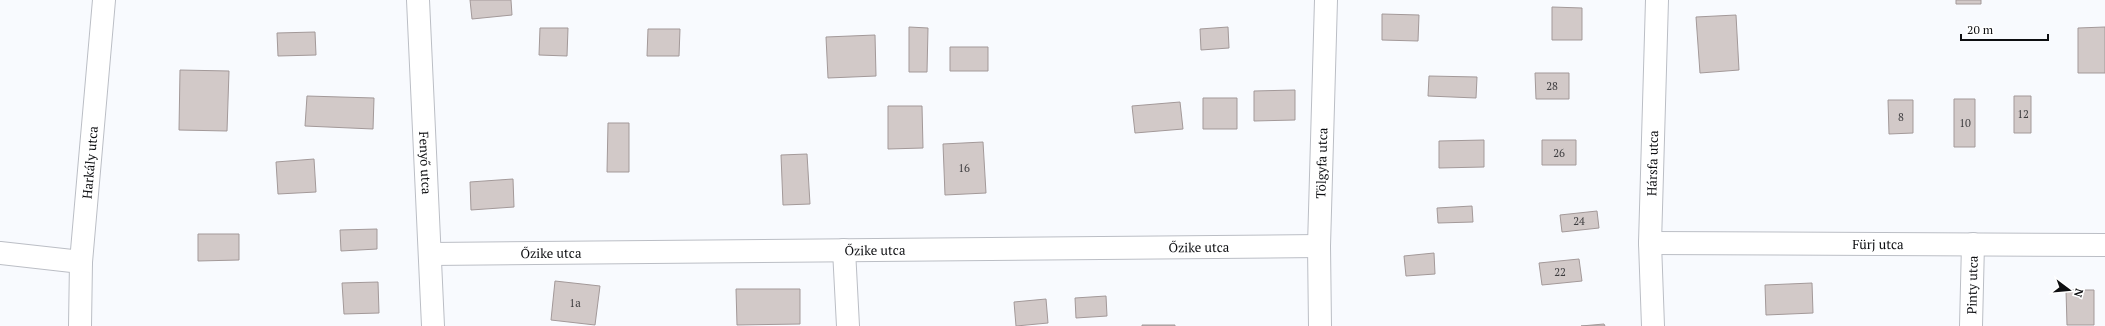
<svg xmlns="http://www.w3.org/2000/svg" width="2105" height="326" font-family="'PT Serif',serif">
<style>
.building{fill:#d2c9c8;stroke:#a39999}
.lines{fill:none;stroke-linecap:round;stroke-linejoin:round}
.minor-casing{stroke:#bbbec5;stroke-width:24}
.minor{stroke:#fff;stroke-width:22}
.labels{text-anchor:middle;stroke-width:3.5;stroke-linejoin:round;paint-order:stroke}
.number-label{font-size:11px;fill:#3e3d3f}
.street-label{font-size:13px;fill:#0d0e11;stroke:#fff}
</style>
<rect width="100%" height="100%" fill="#f8fafe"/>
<!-- building -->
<path class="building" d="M470,0h41l1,15 -40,4z
M1956,0h25v4h-25z
M1552,7l30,1v32h-30z
M1382,14l37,1 -1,26 -36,-1z
M1736,15l3,55 -39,3 -4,-56z
M909,27l19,1 -1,44h-18z
M1228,27l1,21 -28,2 -1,-21z
M2105,27v46h-27v-45z
M540,28h28l-1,28 -28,-1z
M648,29h32l-1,27h-32z
M315,32l1,23 -38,1 -1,-23z
M875,35l1,41 -48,2 -2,-41z
M950,47h38v24h-38z
M180,70l49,1 -2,60 -48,-1z
M1535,73h34v26h-33z
M1429,76l48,1 -1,21 -48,-2z
M1295,90v30l-41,1v-30z
M307,96l67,2 -1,31 -68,-3z
M2014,96h17v37h-17z
M1203,98h34v31h-34z
M1954,99h21v48h-21z
M1888,100h25v33l-24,1z
M1180,102l3,27 -48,4 -3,-27z
M888,106h34l1,42 -35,1z
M608,123h21v49h-22z
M1484,140v27l-45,1v-27z
M1542,140h34v25h-34z
M983,142l3,51 -41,2 -2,-51z
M807,154l3,50 -27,1 -2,-50z
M314,159l2,33 -38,2 -2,-32z
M513,179l1,28 -43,3 -1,-28z
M1472,206l1,16 -35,1 -1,-15z
M1597,211l2,17 -37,4 -2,-17z
M377,229v20l-36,2 -1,-21z
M198,234h41v26l-41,1z
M1434,253l1,21 -29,2 -2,-20z
M1579,259l3,22 -40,4 -3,-22z
M555,281l45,5 -5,39 -44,-5z
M378,282l1,31 -35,1 -2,-31z
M1812,283l1,30 -47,2 -1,-30z
M736,289h64v35l-63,1z
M2066,290h28v35h-27z
M1106,296l1,20 -31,2 -1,-20z
M1046,299l2,24 -32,3 -2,-24z
M1604,324l1,2h-24z
M1142,325h33v1h-33z"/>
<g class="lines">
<!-- minor casing -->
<g class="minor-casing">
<g id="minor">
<path id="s1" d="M418,0l15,326"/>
<path id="s2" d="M1650,243l455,2"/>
<path d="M844,250l4,76"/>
<path d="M0,253l81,9"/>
<path id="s3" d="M431,254l888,-8"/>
<path id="s4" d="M80,326l1,-64 23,-262"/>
<path id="s5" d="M1320,326l-1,-80 7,-246"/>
<path id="s6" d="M1653,326l-3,-83 7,-243"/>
<path id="s7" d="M1971,326l2,-82"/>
</g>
</g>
<!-- minor -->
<use href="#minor" class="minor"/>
</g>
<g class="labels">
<!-- number labels -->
<g class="number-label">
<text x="1552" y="90">28</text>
<text x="2023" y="118">12</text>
<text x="1901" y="121">8</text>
<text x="1965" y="127">10</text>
<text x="1559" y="157">26</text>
<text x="964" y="172">16</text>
<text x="1579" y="225">24</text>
<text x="1560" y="276">22</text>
<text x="575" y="307">1a</text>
</g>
<!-- street labels -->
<g class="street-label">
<text dy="5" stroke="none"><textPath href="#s4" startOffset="164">Harkály utca</textPath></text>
<text dy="5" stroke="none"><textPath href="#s1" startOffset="163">Fenyő utca</textPath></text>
<text dy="5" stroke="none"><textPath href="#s5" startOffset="163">Tölgyfa utca</textPath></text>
<text dy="5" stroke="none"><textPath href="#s6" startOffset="163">Hársfa utca</textPath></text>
<text dy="5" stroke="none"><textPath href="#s2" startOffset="228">Fürj utca</textPath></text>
<text dy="5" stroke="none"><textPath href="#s3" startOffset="768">Őzike utca</textPath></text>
<text dy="5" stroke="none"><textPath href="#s3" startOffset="444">Őzike utca</textPath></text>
<text dy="5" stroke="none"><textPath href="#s3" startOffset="120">Őzike utca</textPath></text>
<text dy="5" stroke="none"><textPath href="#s7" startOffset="41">Pinty utca</textPath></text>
</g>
</g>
<!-- north arrow -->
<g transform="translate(2069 290) rotate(106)" stroke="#ffffff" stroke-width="3" paint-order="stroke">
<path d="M0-3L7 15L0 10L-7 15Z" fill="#0d0e11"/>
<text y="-6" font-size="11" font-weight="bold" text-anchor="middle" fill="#0d0e11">N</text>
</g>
<!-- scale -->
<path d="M1961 34v6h87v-6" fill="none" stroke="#0d0e11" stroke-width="2"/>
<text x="1967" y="34" font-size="12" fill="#0d0e11" stroke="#ffffff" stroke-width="3" paint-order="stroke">20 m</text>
</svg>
